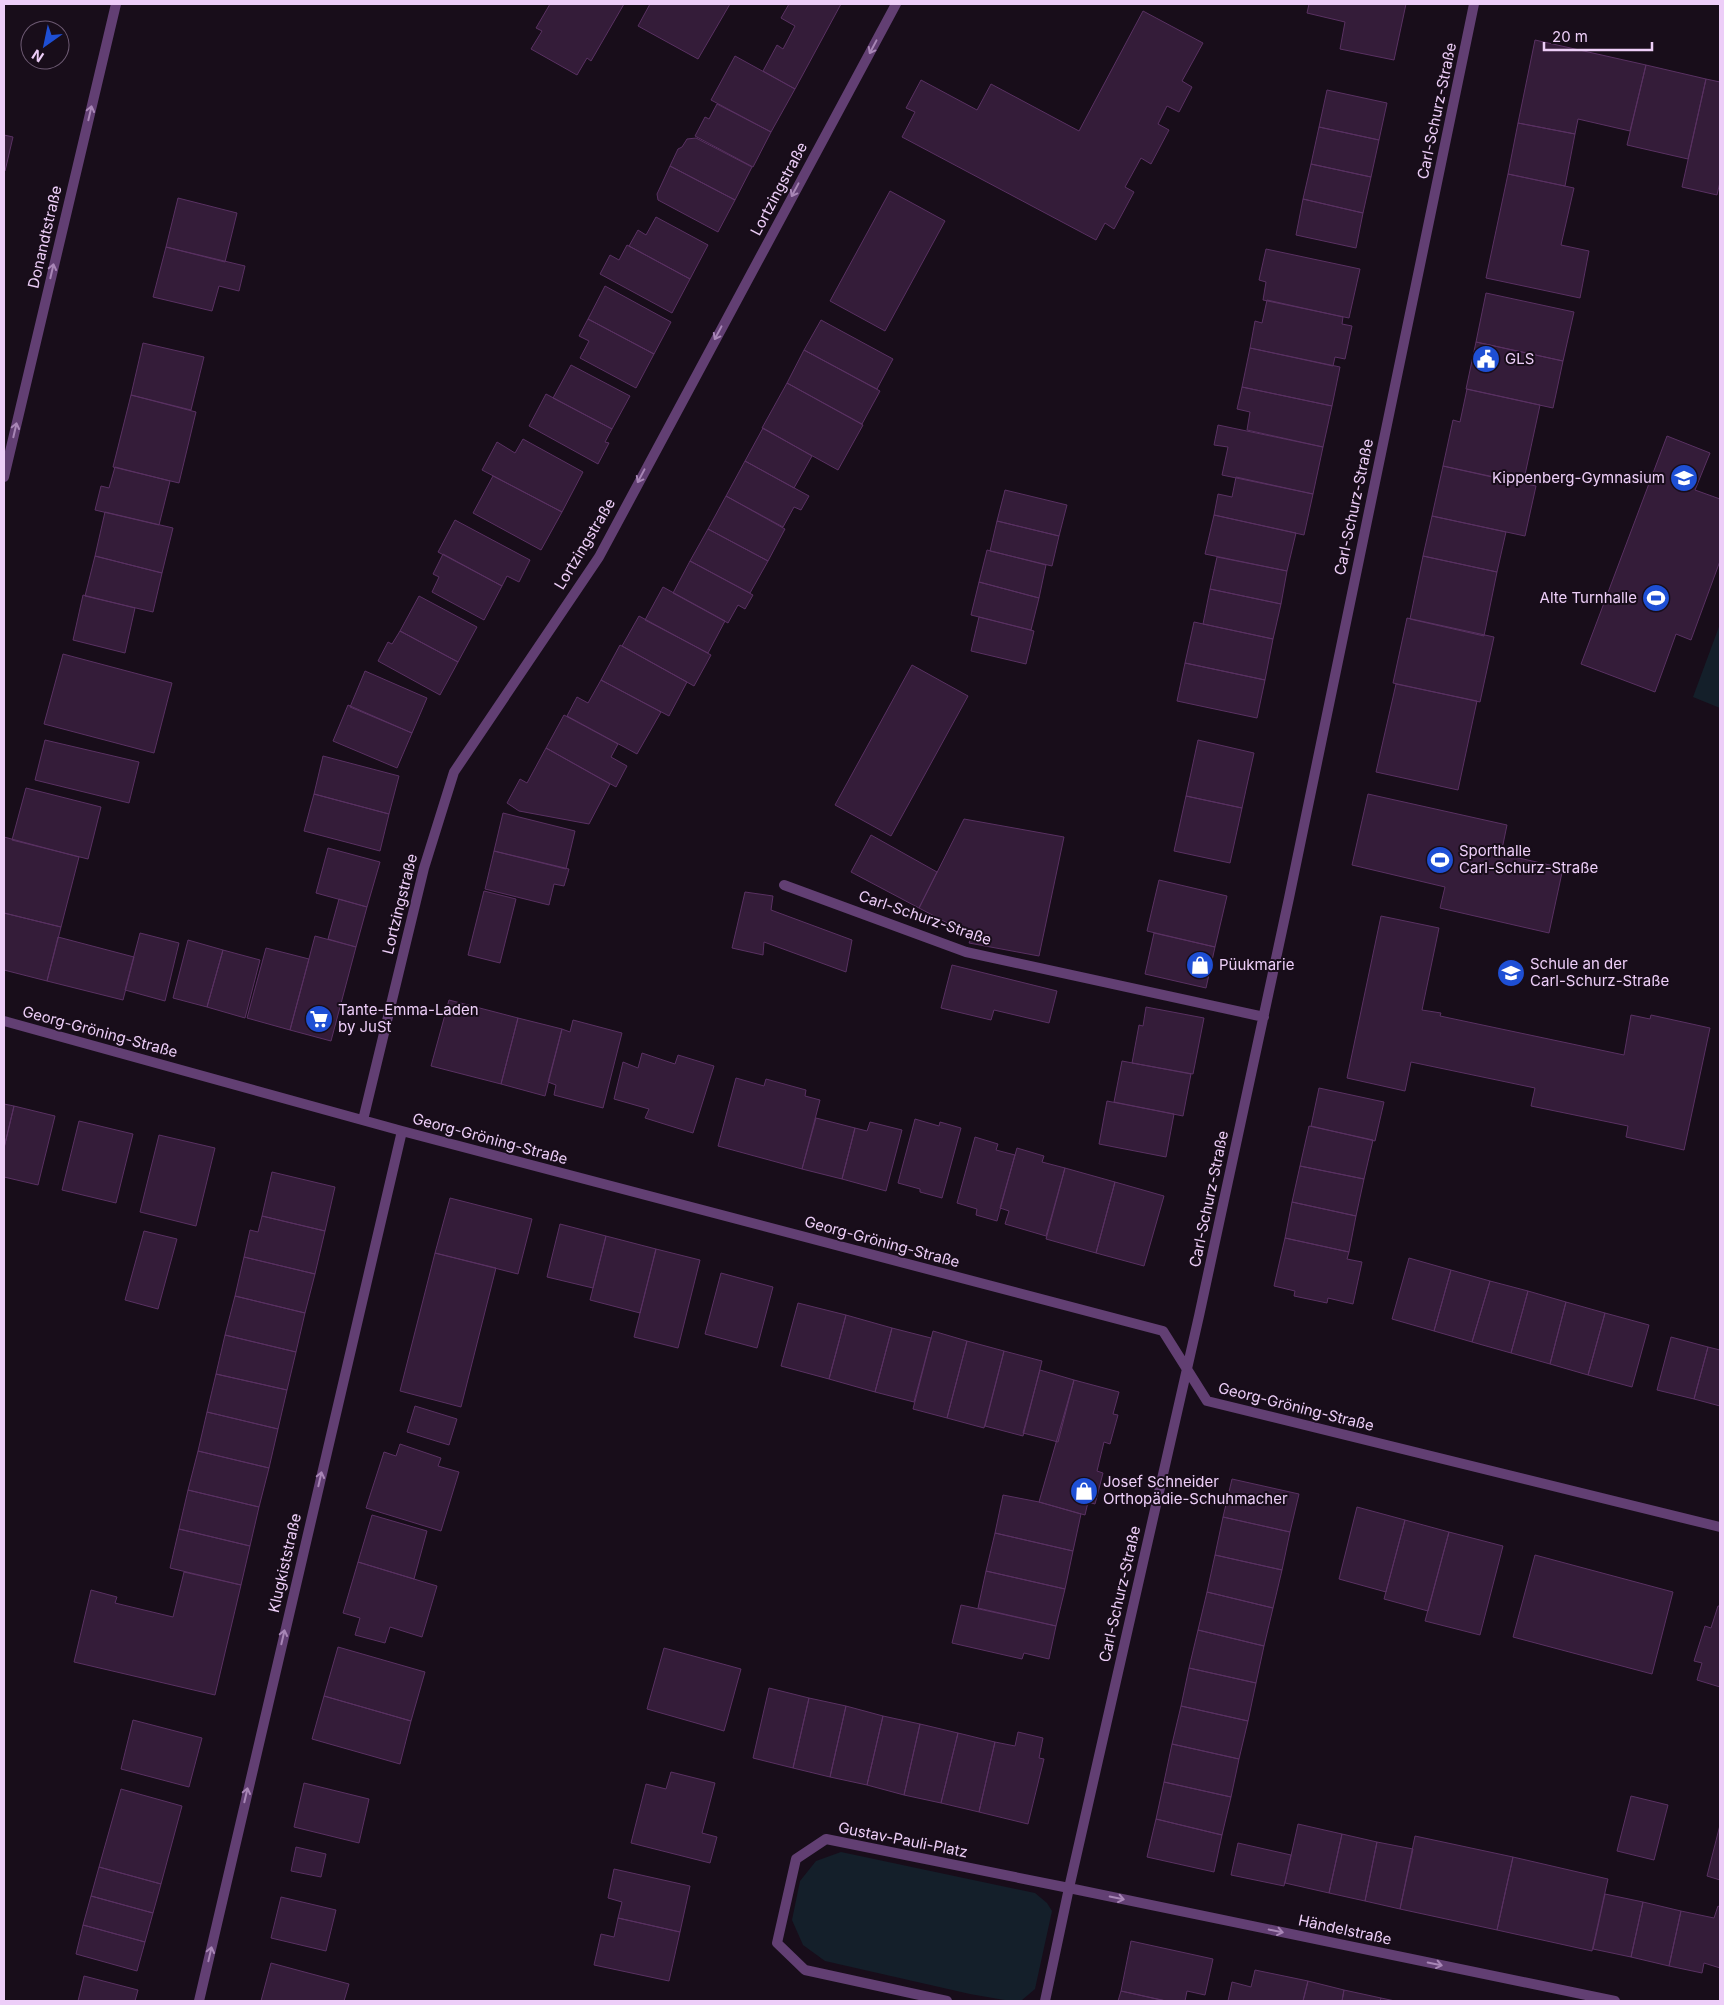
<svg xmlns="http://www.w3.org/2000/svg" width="1724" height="2005" font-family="Inter,sans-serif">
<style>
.green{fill:#141f2a}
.building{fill:#341c39;stroke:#593162}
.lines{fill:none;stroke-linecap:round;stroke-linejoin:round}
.street{stroke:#623f73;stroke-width:10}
.oneway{stroke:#a886b6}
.labels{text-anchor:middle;stroke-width:4;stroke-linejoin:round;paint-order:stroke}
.street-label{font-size:15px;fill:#edcef8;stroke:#180d1a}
.poi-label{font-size:15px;fill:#edcef8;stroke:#180d1a;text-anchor:start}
</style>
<rect width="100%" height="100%" fill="#180d1a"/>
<!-- green -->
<path class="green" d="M1720,624v84l-27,-11z
M841,1852l194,41 12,10 5,8 -17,78 -13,11 -12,1 -40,-7 -145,-33 -22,-16 -11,-25 8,-39 16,-20z"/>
<!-- building -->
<path class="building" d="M550,4h74l-33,57 -4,-3 -10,17 -46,-26 11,-18 -6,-3z
M650,4h80l-32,55 -60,-33z
M789,4h52l-46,85 -32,-18 14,-26 6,4 12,-23 -14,-8z
M1309,4h97l-12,56 -54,-11 5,-27 -38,-9z
M1143,11l60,32 -21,38 10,6 -13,25 -12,-6 -9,18 11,6 -18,34 -10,-6 -16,29 9,5 -20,37 -9,-6 -9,17 -194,-103 13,-25 -9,-4 15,-28 56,30 14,-26 88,47z
M1535,40l111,25 -16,66 -52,-12 -3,15 -57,-11z
M735,56l60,33 -24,43 -60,-32z
M1646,65l60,14 -18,80 -61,-14z
M1706,79l14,3v100l-3,13 -35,-8z
M1327,90l60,13 -8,37 -60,-13z
M717,104l54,28 -18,35 -58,-31 10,-19 4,2z
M1518,123l57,11 -10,52 -57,-12z
M1319,127l60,13 -8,37 -60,-13z
M4,135l9,2 -8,34 -1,-1z
M696,138l56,29 -17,33 -65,-34 8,-17 4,-2 5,-8z
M1311,164l60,13 -8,36 -60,-14z
M670,166l65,34 -17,32 -60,-32 -1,-6z
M1508,174l66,14 -13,57 28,6 -9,47 -94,-20z
M890,191l55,30 -60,110 -55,-30z
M178,198l59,15 -12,49 -59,-15z
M1303,199l60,14 -7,35 -60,-13z
M656,217l52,28 -18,34 -61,-33 9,-16 8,5z
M627,245l63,34 -18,34 -72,-39 10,-19 9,5z
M166,247l79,19 -6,25 -20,-5 -7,25 -59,-14z
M1266,249l94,20 -11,49 -86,-18 3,-18 -7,-2z
M605,286l66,36 -17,32 -66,-35z
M1486,293l88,19 -11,49 -87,-19z
M1267,300l76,17 -1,7 10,2 -7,33 -10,-2 -2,9 -83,-18 5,-27 7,2z
M588,319l66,35 -18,34 -56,-30 9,-17 -10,-5z
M821,320l72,39 -16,30 -73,-39z
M1476,342l87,19 -10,47 -87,-19z
M143,343l61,14 -13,53 -60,-15z
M1250,348l90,19 -8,39 -90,-19z
M804,350l76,41 -18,33 -75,-41z
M571,365l59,31 -18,33 -59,-31z
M787,383l76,42 -25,45 -76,-42z
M1242,387l90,19 -9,41 -76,-17 3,-18 -13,-3z
M1467,389l73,16 -17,79 -80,-18 10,-46 7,2z
M546,394l66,35 -7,13 4,1 -11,21 -69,-38z
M131,395l65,17 -17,71 -66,-16z
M1218,425l105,22 -10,47 -91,-19 6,-28 -14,-2z
M763,428l49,28 -18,32 -49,-27z
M1667,436l43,17 -15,37 25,9v62l-29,79 -15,-6 -21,58 -74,-28z
M523,439l60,33 -21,40 -80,-42 15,-28 18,11z
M745,461l64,35 -8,14 -7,-3 -11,20 -57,-31z
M1443,466l93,20 -11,50 -93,-20z
M115,467l55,14 -11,44 -64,-15 6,-24 8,2z
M493,476l69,36 -21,38 -68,-37z
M1236,477l77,17 -9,41 -90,-20 4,-21 14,3z
M1005,490l62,15 -8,31 -62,-15z
M726,496l59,33 -17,32 -60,-32z
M105,512l68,16 -11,45 -67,-17z
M1214,515l82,18 -9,38 -82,-17z
M1432,516l74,16 -9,40 -74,-16z
M455,520l75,40 -11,22 -12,-6 -5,10 -64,-34z
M997,521l62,15 -7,30 -62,-15z
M708,529l60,32 -18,32 -60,-32z
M987,550l59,15 -7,33 -60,-16z
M443,554l59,32 -18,34 -52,-28 7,-15 -6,-3z
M95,556l67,17 -9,39 -68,-16z
M1423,556l74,16 -13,64 -74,-17z
M1217,557l70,14 -6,33 -71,-15z
M690,561l63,34 -8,14 -7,-4 -10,18 -55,-30z
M979,582l60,16 -8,32 -60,-15z
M663,587l62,34 -17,32 -63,-33z
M1210,589l71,15 -8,35 -70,-15z
M83,595l52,13 -10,45 -52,-13z
M419,596l58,31 -19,35 -58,-31z
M639,616l72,39 -17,31 -72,-40z
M979,617l55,14 -8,33 -55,-13z
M1407,618l87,19 -14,65 -87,-19z
M1194,622l79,17 -8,41 -80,-17z
M400,631l58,31 -18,33 -62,-34 10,-19 4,2z
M620,645l67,37 -18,34 -68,-36z
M63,654l109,29 -18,70 -110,-29z
M1185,663l80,17 -8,38 -80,-17z
M912,665l56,31 -77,140 -56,-31z
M365,671l62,27 -15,35 -62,-26z
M601,680l60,32 -24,42 -70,-38 10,-19 11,6z
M1396,684l81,17 -19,89 -82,-18z
M348,705l64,28 -15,35 -64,-27z
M564,715l54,29 -7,13 16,9 -11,21 -70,-39z
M45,740l94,22 -10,41 -94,-23z
M1198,740l56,13 -12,55 -56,-12z
M546,748l64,36 -21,40 -70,-13 -12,-8 13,-24 7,4z
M323,756l76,20 -10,38 -75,-20z
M26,788l75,19 -13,52 -76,-19z
M314,794l75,20 -9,37 -76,-20z
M1368,794l139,31 -6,29 62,14 -14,65 -109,-25 5,-21 -93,-22z
M1186,796l56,12 -12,55 -56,-12z
M503,813l72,18 -9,38 -72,-18z
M964,819l100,18 -25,119 -70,-13 3,-7 -53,-28z
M871,835l66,37 -18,36 -68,-36z
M4,837l75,20 -18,70 -57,-14z
M328,848l52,14 -13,45 -51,-14z
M494,851l75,18 -5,17 -10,-2 -5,21 -64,-16z
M1159,880l68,16 -12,51 -68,-16z
M484,891l32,8 -16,64 -32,-8z
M745,892l28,4 -2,14 81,30 -6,32 -82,-30 -1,13 -31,-7z
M339,899l28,8 -11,40 -28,-8z
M4,913l57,14 -14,54 -43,-11z
M1381,916l58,12 -17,82 19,3 -1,3 184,39 7,-40 19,4 1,-4 59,13 -26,122 -58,-13 2,-11 -97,-20 4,-18 -124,-26 -6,29 -58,-13z
M140,933l39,10 -14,58 -40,-11z
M1154,933l61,14 -9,41 -61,-14z
M315,936l41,11 -25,94 -41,-11z
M58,937l76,20 -11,43 -76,-19z
M188,940l35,10 -16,57 -34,-9z
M266,948l43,11 -19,71 -43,-12z
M223,950l37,10 -15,58 -38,-11z
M952,965l105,26 -8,32 -55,-13 -3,10 -50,-12z
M449,1000l69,18 -17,66 -70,-18z
M1146,1007l58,11 -11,56 -61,-11 7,-38 4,1z
M518,1018l44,11 -17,67 -44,-12z
M573,1020l49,13 -19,75 -49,-13 2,-10 -8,-3 14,-53 8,3z
M642,1053l33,11 3,-9 36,11 -21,67 -48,-15 4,-9 -35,-10 9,-37 15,6z
M1122,1061l69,13 -8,42 -69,-14z
M736,1078l28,8 2,-7 40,11 -1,6 15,4 -18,69 -84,-23z
M1319,1088l65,14 -9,39 -64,-15z
M1107,1101l67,13 -8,43 -67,-13z
M4,1104l10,2 -10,42z
M14,1106l41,10 -17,69 -34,-8v-29z
M816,1118l39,10 -13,51 -40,-10z
M915,1119l24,7 1,-4 21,6 -19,70 -22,-6v-3l-22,-6z
M79,1121l54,13 -17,69 -54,-13z
M870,1122l32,8 -16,61 -44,-12 13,-51 12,3z
M1309,1126l64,14 -9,39 -64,-13z
M159,1135l56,13 -19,78 -56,-14z
M975,1137l23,7 -2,6 19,5 -18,66 -21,-6 1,-6 -20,-6z
M1017,1148l27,8 -2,6 23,6 -19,68 -41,-12 4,-13 -9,-3z
M1300,1166l64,13 -8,37 -64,-14z
M1065,1168l50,14 -19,71 -50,-14z
M272,1172l63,15 -10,44 -63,-15z
M1115,1182l49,14 -20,70 -48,-13z
M450,1198l82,21 -14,55 -83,-21z
M1292,1202l64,14 -7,36 -64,-14z
M262,1216l63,15 -10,43 -71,-17 6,-27 8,2z
M560,1224l46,12 -13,52 -46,-11z
M144,1231l33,8 -19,70 -33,-9z
M606,1236l50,13 -16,64 -50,-13z
M1285,1238l64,14 -2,7 15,3 -9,42 -25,-6 -1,5 -33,-7 1,-5 -21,-5z
M656,1249l44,11 -22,88 -44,-11z
M435,1253l61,15 -35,139 -61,-16z
M244,1257l71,17 -10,39 -70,-17z
M1409,1258l42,12 -17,61 -42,-12z
M1451,1270l39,11 -18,61 -38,-11z
M721,1273l52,14 -16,61 -52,-14z
M1490,1281l38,10 -17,62 -39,-11z
M1528,1291l38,11 -16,62 -39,-11z
M235,1296l70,17 -9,39 -71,-17z
M1566,1302l39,11 -17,62 -38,-11z
M798,1303l48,12 -17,64 -48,-13z
M1605,1313l44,12 -17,62 -44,-12z
M846,1315l46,13 -17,64 -46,-13z
M892,1328l39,10 -17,64 -39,-10z
M933,1331l34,10 -20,77 -34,-9z
M225,1335l71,17 -9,38 -71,-16z
M1671,1337l37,10 -14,52 -37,-9z
M967,1341l37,10 -20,77 -37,-10z
M1708,1347l12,3v56l-26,-7z
M1004,1351l38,10 -19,75 -38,-10z
M1040,1370l34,10 -16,62 -35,-9z
M216,1374l71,16 -9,39 -71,-17z
M1074,1380l45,12 -6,22 5,1 -8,29 -6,-2 -7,29 6,2 -8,31 -7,-2 -3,13 -46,-13z
M415,1406l42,13 -8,26 -42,-13z
M207,1412l71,17 -9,39 -71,-17z
M400,1444l41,14 -3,8 21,6 -18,59 -75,-23 18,-56 12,4z
M198,1451l71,17 -10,39 -71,-17z
M1232,1479l67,15 -9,38 -67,-15z
M188,1490l71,17 -9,39 -71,-17z
M1003,1495l36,7 42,12 -8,37 -78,-18z
M1357,1507l48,13 -19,72 -47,-13z
M372,1515l55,16 -13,48 -56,-17z
M1223,1517l67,15 -8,38 -67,-15z
M1405,1520l44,12 -21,79 -44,-12z
M179,1529l71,17 -9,39 -71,-17z
M1449,1532l54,14 -23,89 -55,-14z
M995,1533l78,18 -8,38 -79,-18z
M1215,1555l67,15 -9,38 -66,-16z
M1535,1555l138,37 -21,82 -139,-37z
M358,1562l79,24 -15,51 -32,-10 -5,16 -30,-8 5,-17 -17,-5z
M986,1571l79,18 -9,37 -78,-18z
M184,1572l57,13 -26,110 -141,-33 17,-72 26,7 -2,6 58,14z
M1207,1592l66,16 -9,38 -66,-16z
M961,1605l95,21 -7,33 -25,-6 -2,6 -70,-16z
M1718,1606h2v81l-23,-7 5,-17 -8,-2 11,-35 6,2z
M1198,1630l66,16 -8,37 -67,-15z
M338,1647l87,25 -14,49 -87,-25z
M664,1648l77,21 -17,62 -77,-22z
M1189,1668l67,15 -8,38 -67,-15z
M769,1688l40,10 -16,70 -40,-10z
M324,1696l87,25 -11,43 -88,-25z
M809,1698l37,8 -16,71 -37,-9z
M846,1706l37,10 -16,69 -37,-8z
M1181,1706l67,15 -9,38 -67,-15z
M883,1716l37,8 -16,71 -37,-10z
M133,1720l69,18 -13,49 -68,-18z
M920,1724l38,9 -17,70 -37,-8z
M1018,1732l25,6 -4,20 5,1 -16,65 -49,-12 16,-70 20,4z
M958,1733l37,9 -16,70 -38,-9z
M1172,1744l67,15 -8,38 -67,-15z
M671,1772l44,11 -13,50 15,4 -7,26 -79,-20 15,-59 20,5z
M1164,1782l67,15 -9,38 -66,-16z
M304,1783l65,16 -10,44 -65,-16z
M121,1789l61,17 -21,78 -62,-17z
M1631,1796l37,9 -14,55 -37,-9z
M1156,1819l66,16 -8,37 -67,-15z
M1298,1824l44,10 -13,59 -44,-10z
M1720,1825v55l-13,-4z
M1342,1834l35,8 -12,59 -36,-8z
M1415,1836l98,21 -16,73 -97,-21z
M1377,1842l36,7 -13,60 -35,-8z
M1238,1843l53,12 -7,31 -53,-11z
M296,1847l30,7 -5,23 -30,-6z
M1513,1857l95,22 -16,72 -95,-21z
M99,1867l62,17 -8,29 -62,-17z
M614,1869l76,17 -10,46 -62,-14 4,-16 -14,-4z
M1605,1894l38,8 -12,55 -38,-8z
M91,1896l62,17 -8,29 -62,-17z
M281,1897l55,13 -10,41 -55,-13z
M1643,1902l38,9 -12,55 -38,-9z
M1718,1906l2,1v61l-16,-5 -2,10 -33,-7 12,-55 33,7z
M618,1918l62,14 -11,49 -75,-16 7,-31 13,3z
M83,1925l62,17 -8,29 -61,-17z
M1131,1941l82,18 -8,36 -18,-4 -2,10h-19l-45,-10z
M271,1963l78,21 -5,17h-83z
M1255,1970l53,11 -5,20h-75l4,-19 19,5z
M84,1976l54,14 -3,11h-57z
M1308,1981l36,9 -2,11h-39z
M1344,1990l37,8 -1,3h-38z
M1121,1991l45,10h-48z
M1381,1998l14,3h-15z"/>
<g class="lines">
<!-- street -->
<path class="street" d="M4,477l112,-473
M784,885l182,67 298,65
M4,1021l398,110 761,200 44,70 513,126
M363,1120l61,-252 30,-96 145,-215 297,-553
M199,2001l203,-870
M947,2001l-142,-31 -28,-27 19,-84 30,-20 243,49 546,113
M1045,2001l24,-113 130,-572 90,-418 185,-894"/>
</g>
<!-- one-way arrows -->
<defs><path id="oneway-shaft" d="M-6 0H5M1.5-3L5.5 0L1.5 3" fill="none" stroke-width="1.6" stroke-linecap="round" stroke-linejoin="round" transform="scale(1.25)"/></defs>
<g class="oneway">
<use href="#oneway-shaft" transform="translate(873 47) rotate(118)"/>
<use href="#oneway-shaft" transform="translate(90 113) rotate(-77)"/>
<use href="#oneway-shaft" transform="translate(795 190) rotate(118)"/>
<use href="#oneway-shaft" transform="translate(52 271) rotate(-77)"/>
<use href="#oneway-shaft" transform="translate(718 333) rotate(118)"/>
<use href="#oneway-shaft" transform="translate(15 430) rotate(-77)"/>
<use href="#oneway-shaft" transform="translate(641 476) rotate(118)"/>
<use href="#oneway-shaft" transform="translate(320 1479) rotate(-77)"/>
<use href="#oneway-shaft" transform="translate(283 1637) rotate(-77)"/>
<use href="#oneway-shaft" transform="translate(246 1795) rotate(-77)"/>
<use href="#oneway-shaft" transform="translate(1117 1898) rotate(12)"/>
<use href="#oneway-shaft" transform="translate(1276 1931) rotate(12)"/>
<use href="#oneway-shaft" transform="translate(210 1954) rotate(-77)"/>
<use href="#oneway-shaft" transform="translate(1435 1964) rotate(12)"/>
</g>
<!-- icons -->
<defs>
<g id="civic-disc" transform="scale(1.4375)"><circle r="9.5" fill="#1e4fd4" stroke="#180d1a"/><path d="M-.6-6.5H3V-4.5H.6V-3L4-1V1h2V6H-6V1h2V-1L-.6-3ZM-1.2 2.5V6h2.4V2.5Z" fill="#fff"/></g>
<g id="school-disc" transform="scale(1.4375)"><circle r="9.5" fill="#1e4fd4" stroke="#180d1a"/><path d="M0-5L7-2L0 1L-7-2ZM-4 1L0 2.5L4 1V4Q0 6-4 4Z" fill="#fff"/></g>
<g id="stadium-disc" transform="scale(1.4375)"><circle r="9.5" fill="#1e4fd4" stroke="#180d1a"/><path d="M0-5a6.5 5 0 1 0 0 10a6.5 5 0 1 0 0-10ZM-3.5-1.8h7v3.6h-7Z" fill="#fff"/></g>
<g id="shop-disc" transform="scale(1.4375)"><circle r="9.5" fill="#1e4fd4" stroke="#180d1a"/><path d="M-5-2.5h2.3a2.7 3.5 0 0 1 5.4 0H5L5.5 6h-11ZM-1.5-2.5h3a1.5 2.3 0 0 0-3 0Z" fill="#fff"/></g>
<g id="supermarket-disc" transform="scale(1.4375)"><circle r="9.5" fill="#1e4fd4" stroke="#180d1a"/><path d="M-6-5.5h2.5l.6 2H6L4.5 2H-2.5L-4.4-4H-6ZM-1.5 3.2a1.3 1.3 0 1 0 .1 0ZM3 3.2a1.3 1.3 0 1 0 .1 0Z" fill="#fff"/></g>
</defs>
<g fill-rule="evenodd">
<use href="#civic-disc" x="1486" y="359"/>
<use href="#school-disc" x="1684" y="478"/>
<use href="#stadium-disc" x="1656" y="598"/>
<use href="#stadium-disc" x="1440" y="860"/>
<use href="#shop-disc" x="1200" y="965"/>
<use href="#school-disc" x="1511" y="973"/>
<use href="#supermarket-disc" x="319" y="1019"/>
<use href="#shop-disc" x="1084" y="1491"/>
</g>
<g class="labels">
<!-- street labels -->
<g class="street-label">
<text transform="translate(1437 111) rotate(-78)" y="5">Carl-Schurz-Straße</text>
<text transform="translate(779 189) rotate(-62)" y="5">Lortzingstraße</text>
<text transform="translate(45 237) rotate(-77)" y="5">Donandtstraße</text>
<text transform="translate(1354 507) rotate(-78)" y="5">Carl-Schurz-Straße</text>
<text transform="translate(585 544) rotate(-59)" y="5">Lortzingstraße</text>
<text transform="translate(400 904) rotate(-76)" y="5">Lortzingstraße</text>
<text transform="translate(925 918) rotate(19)" y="5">Carl-Schurz-Straße</text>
<text transform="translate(100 1032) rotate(15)" y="5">Georg-Gröning-Straße</text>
<text transform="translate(490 1139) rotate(15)" y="5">Georg-Gröning-Straße</text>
<text transform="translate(1209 1199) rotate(-78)" y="5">Carl-Schurz-Straße</text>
<text transform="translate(882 1242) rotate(15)" y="5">Georg-Gröning-Straße</text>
<text transform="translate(1296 1407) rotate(14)" y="5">Georg-Gröning-Straße</text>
<text transform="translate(285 1563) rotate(-77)" y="5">Klugkiststraße</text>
<text transform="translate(1120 1594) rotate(-77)" y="5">Carl-Schurz-Straße</text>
<text transform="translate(903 1840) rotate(11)" y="5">Gustav-Pauli-Platz</text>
<text transform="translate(1345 1930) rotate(12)" y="5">Händelstraße</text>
</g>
<!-- poi labels -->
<g class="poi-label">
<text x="1505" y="364">GLS</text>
<text x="1665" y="483" text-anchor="end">Kippenberg-Gymnasium</text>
<text x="1637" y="603" text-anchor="end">Alte Turnhalle</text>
<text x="1459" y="856">Sporthalle<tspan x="1459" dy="17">Carl-Schurz-Straße</tspan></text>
<text x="1530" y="969">Schule an der<tspan x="1530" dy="17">Carl-Schurz-Straße</tspan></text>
<text x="1219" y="970">Püukmarie</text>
<text x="338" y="1015">Tante-Emma-Laden<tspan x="338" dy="17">by JuSt</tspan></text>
<text x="1103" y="1487">Josef Schneider<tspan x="1103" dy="17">Orthopädie-Schuhmacher</tspan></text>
</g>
</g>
<!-- border -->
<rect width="1724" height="2005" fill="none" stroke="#edcef8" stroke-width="10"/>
<!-- north arrow -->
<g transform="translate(45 45) rotate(213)"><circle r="24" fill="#180d1a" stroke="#6d5a73"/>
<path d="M0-4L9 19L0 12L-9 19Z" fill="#1e4fd4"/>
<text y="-8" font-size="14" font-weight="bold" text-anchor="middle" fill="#edcef8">N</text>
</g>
<!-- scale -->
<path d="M1544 42v8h108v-8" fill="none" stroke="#edcef8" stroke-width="2.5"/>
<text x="1552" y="42" font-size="15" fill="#edcef8" stroke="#180d1a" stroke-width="4" paint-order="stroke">20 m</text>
</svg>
